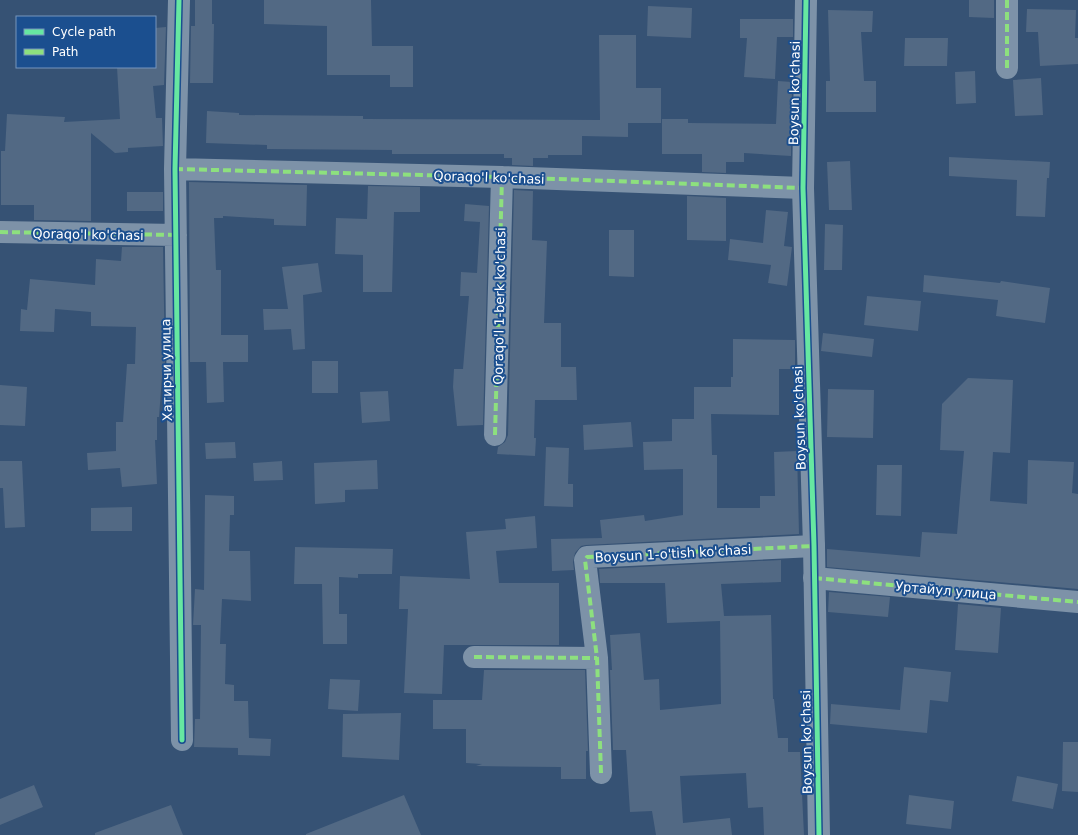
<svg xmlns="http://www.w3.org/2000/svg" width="1078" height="835" font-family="'DejaVu Sans',sans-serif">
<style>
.building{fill:#526984}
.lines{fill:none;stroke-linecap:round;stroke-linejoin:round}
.minor{stroke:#7d92a8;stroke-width:22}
.tertiary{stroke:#7d92a8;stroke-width:22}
.quiet{stroke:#8de07e;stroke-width:4;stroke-dasharray:8 4;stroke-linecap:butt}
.cycleway-casing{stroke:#1b4f8f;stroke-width:8}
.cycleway{stroke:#66e7a1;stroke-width:5}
.labels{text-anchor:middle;stroke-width:4;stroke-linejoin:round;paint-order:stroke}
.street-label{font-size:13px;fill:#fff;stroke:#1b4f8f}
</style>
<rect width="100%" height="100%" fill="#365274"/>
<!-- building -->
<path class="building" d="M195,0h17v24h2l-1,59h-23l1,-57h4z
M264,0h107l1,46h41v41h-23v-12h-63v-49l-63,-2z
M969,0h25v18l-25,-1z
M648,6l44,2 -1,30 -44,-2z
M1027,9l49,1 -1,28h3v26l-38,2 -2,-34h-12z
M828,10l45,1 -1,21h-11l3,49h12v31h-50v-31h4z
M740,19h53v18h-16l-2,42 -31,-2 3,-39h-7z
M166,27l-2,58 -11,1 3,32h6l1,28 -35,2v4l-13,1 -24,-20v88l-57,-1v-15h-33v-54h4l2,-37 58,3 -1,5 56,-3 -3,-52h38v-39z
M599,35h37v53h25v35h-33v14l-46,-1v19h-34v3h-15v8l-21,-1v-7h-8v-4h-112v-4l-125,-1v-4l-61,-2 1,-32 32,2v2l124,1v3l237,1z
M905,38h43l-1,28h-43z
M975,71l1,32 -20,1 -1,-32z
M1041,78l2,37 -28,1 -2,-36z
M778,81l14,1 -1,74 -47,-3v9h-18v11l-24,-1v-18h-40v-35h26v4l88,1z
M949,157l101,5 -1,16h-2l-2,39 -29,-1 1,-36 -68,-4z
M850,161l2,49h-23l-2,-48z
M189,182l118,3 -1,41 -32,-1v-6l-51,-3v2h-9l2,52h5v65h27v27h-25l1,40 -17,1 -1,-41h-16z
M368,186l52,1v25h-26l-2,80h-29v-37l-28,-1 1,-36 31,1z
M514,190l19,1 -1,49 15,1 -3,82h17v44h15l1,33h-42l-1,38h2l-1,18 -38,-2 1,-7 7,-5 3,-7z
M127,192h36v19h-36z
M687,196l39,2v43l-39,-1z
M465,204l24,2 -6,219 -26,1 -4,-39 1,-18h9l6,-73h-9l1,-24 16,1 3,-51 -16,-1z
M766,210l22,2 -4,34 8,1 -5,39 -19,-3 3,-18 -43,-5 2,-21 33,4z
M825,224l18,1 -1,45h-18z
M609,230h25v47l-25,-1z
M122,247h41l2,115 -3,14 -3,41h-2v23h-2l2,44 -35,3 -2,-19 -32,2 -1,-17 29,-2v-29h7l4,-58h8l1,-37 -45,-1v-14l-36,-3 -1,23 -34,-1 1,-22 6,1 3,-31 65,6 1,-26 25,2z
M318,263l4,29 -19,3 2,54 -12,1 -2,-21 -27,1 -1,-21h25l-6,-42z
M924,275l76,8 1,-2 49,7 -5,35 -49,-7 2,-16 -75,-8z
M867,296l54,5 -3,30 -54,-6z
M823,333l51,6 -2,18 -51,-6z
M733,339l62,1v29h-16v46l-68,-1 1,41h5v53h43v-12h15l-1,-44 23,-1 2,83 -213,11 -5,1 -6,7 -2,9 1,8 -22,1 -1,-32 51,-1 -2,-18 44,-5 1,6 38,-6v-46l-39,1 -1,-28 29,-1v-22h22v-32h37v-10h2z
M312,361h26v32h-26z
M968,378l45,2 -3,73 -17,-1 -3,49 37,3 1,-44 46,2 -2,31 6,1v95l-251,-22v-18l93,8 2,-25 35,2 7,-83 -24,-1 2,-46z
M0,385l27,2 -2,39 -25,-1z
M828,389l46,1 -1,48 -46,-1z
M388,391l2,30 -28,2 -2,-31z
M631,422l2,25 -49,3 -1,-25z
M235,442l1,16 -30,1 -1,-16z
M546,447l23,1 -1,36h5v23l-29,-1z
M377,460l1,29 -33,1v12l-30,2 -1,-41z
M0,461h22l3,66 -20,1 -2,-40h-3z
M282,461l1,19 -29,1 -1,-18z
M877,465h25l-1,51 -25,-1z
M205,495l29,1v19h-4l-1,36h21l1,50 -29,-2 -2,45h6l-1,40 9,1v16h14l1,37 22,1 -1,17 -32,-1v-7l-44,-1 1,-28h5l1,-94h-8l2,-36 9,1z
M132,507v24h-41v-23z
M535,516l2,32 -41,3 3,32h60v62h-115l-2,49 -38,-1 4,-84h-9l1,-33 70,3 -4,-47 40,-3 -1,-10z
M295,547l98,2 -1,25h-34v4l-19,-1v37h8v30h-24l-1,-60h-28z
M781,560v22l-60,2 3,32 47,-1 2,84h1l4,39h10v14h12l4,83h-40l-1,-28 -15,1 -2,-35 -66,3 3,47 47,-5 2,17h-76l-4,-24 -22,1 -4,-62h-13l-3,-80h2l-2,-35 30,-2 4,47 15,-1 1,31 61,-6 -1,-83 -53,2 -2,-40h-65l-1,-14z
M829,592l61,5 -2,20 -60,-5z
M958,604l43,4 -3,45 -43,-3z
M904,667l47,5 -3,30 -18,-2 -3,33 -97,-9 1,-20 69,6z
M484,670h101l3,81h-2v28h-25v-12l-85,-1 6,-2 -16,-1v-34h-33v-29h49z
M330,679l30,1 -2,31 -30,-2z
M401,713l-2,47 -57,-3 1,-43z
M1063,742h15v50l-16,-1z
M1017,776l41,8 -5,25 -41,-8z
M34,785l9,22 -43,18v-26z
M404,795l17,40h-115v-1z
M909,795l45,6 -3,28 -45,-5z
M171,805l12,30h-88v-2z"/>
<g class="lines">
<!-- minor -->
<path class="minor" d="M179,0l-4,169 7,571
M1007,68v-68
M175,169l327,8 301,11
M0,232l176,3
M495,435l7,-258
M814,578l264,24
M474,657l123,1
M601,773l-4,-115 -12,-98 2,-3 227,-11"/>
<!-- tertiary -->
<path class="tertiary" d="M806,0l-3,188 11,358 5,289"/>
<!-- quiet -->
<path class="quiet" d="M1007,68v-68
M175,169l327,8 301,11
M0,232l176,3
M495,435l7,-258
M814,578l264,24
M474,657l123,1
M601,773l-4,-115 -12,-98 2,-3 227,-11"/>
<!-- cycleway casing -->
<g class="cycleway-casing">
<path id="cycleway" d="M179,0l-4,169 7,571
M806,0l-3,188 11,358 5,289"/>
</g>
<!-- cycleway -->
<use href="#cycleway" class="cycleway"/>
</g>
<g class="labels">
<!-- street labels -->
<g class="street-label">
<text transform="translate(794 93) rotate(-89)" y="5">Boysun ko'chasi</text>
<text transform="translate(489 177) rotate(2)" y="5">Qoraqo'l ko'chasi</text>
<text transform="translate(88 234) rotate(1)" y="5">Qoraqo'l ko'chasi</text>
<text transform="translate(499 306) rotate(-89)" y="5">Qoraqo'l 1-berk ko'chasi</text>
<text transform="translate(166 370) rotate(-91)" y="5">Хатирчи улица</text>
<text transform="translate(799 418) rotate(-92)" y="5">Boysun ko'chasi</text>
<text transform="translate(673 553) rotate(-3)" y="5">Boysun 1-o'tish ko'chasi</text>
<text transform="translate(946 590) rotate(5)" y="5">Уртайул улица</text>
<text transform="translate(806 742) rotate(-91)" y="5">Boysun ko'chasi</text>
</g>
</g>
<!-- legend -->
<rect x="16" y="16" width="140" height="52" fill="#1b4f8f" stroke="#7695bc"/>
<rect x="24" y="29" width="20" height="6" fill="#66e7a1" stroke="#7695bc"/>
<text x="52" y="36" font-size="12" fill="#ffffff">Cycle path</text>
<rect x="24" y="49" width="20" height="6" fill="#8de07e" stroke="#7695bc"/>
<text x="52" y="56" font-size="12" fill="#ffffff">Path</text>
</svg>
